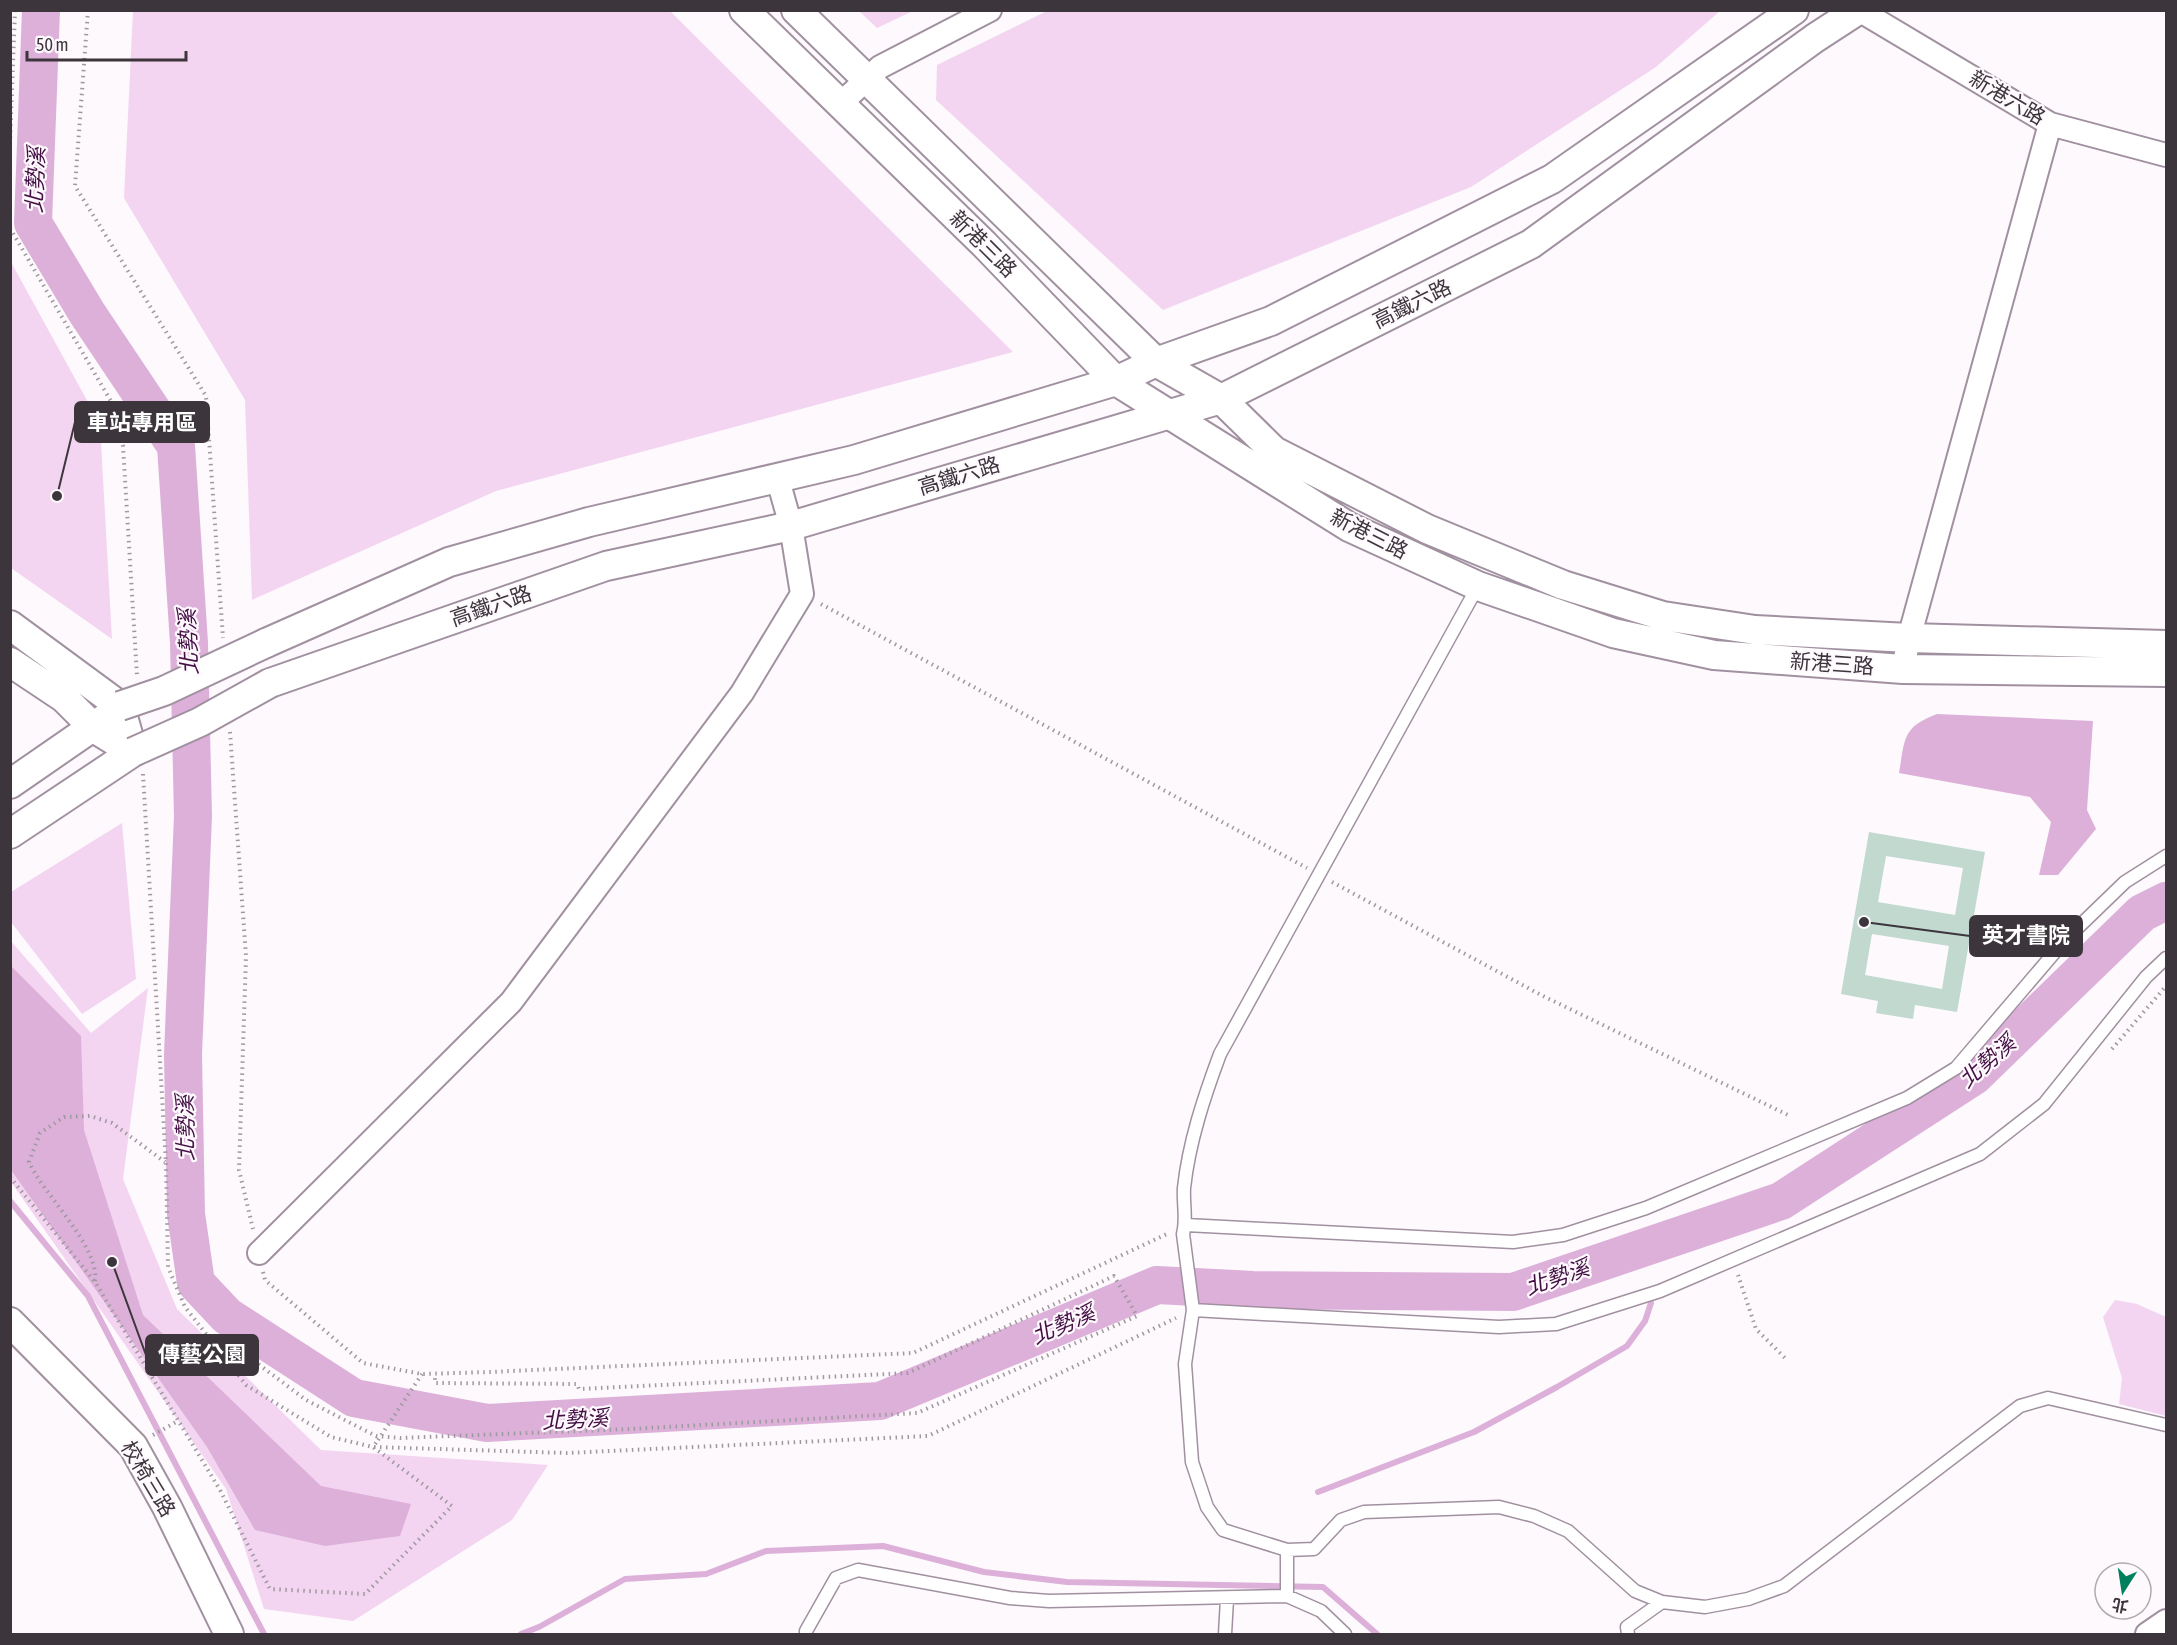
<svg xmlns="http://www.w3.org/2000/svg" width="2177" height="1645" font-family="'Asap Condensed','Noto Sans TC',sans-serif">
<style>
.green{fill:#f3d5f1}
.water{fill:#ddb0da}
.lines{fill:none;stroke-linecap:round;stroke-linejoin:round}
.stream{stroke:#ddb0da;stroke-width:6}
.river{stroke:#ddb0da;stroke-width:38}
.building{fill:#c1d9cf;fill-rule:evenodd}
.service-casing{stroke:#a191a0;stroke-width:15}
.minor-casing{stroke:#a191a0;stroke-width:26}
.tertiary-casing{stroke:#a191a0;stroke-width:32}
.path{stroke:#9e999e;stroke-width:4;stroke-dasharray:1.5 4.5;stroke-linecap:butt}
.service{stroke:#fff;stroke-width:12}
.minor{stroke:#fff;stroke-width:22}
.tertiary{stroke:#fff;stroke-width:28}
.tertiary-bridge-casing{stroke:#a191a0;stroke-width:32;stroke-linecap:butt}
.path-bridge{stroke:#9e999e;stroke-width:4;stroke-dasharray:1.5 4.5;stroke-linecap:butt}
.tertiary-bridge{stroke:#fff;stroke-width:28}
.labels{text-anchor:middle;stroke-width:4.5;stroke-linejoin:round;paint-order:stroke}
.street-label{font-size:21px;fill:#3c353b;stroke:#fdf9fd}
.water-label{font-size:22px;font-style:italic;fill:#440f44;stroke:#fdf9fd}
.leader{fill:none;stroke:#3c353b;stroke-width:2}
.callout-dot{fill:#3c353b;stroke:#fdf9fd;stroke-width:2}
.callout{fill:#3c353b;stroke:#3c353b;stroke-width:2}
.callout-label{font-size:22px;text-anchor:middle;font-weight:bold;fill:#fff}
</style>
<rect width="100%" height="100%" fill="#fdf9fd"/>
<!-- green -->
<path class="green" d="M133,11h537l343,341 -517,139 -244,109 -7,-200 -121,-202z
M859,11h54l-36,17z
M1047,11v-1l673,1 -64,56 -185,120 -308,123 -227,-210 1,-35z
M11,262l89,162 12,215 -101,-71z
M122,823l14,156 -54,35 -71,-92v-30z
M10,940l81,93 57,-45 -25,191 54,130 144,141 227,15 -36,55 -159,101 -89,-12 -38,-120 -215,-307z
M2115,1300l22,4 29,13v99l-47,-12 3,-26 -19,-61z"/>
<!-- water -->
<path class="water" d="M1937,714l156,7 -6,89 9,19 -38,46h-19l12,-53 -21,-25 -131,-24c6,-34 3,-46 38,-59z
M11,966l70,70 3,94 59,185 178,171 90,18 -11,32 -75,10 -70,-16 -48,-83 -196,-277z"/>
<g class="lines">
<!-- stream -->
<path class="stream" d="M10,1201l78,95 176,338
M1318,1492l156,-60 83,-45 70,-41 18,-25 6,-18
M521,1634l18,-7 86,-48 81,-5 60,-23 117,-5 101,26 83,10 256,5 54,47"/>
<!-- river -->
<path class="river" d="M41,10l-8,213 54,90 89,133 13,197 4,173 -10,238 3,160 10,69 31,33 127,82 133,25 393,-22 277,-116 96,5 260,2 268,-91 193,-125 168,-163 24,-12"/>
</g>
<!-- building -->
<path class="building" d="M1869,832l116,20 -28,160 -42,-7 -2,14 -37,-6 2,-12 -37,-7zM1886,856l77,12 -8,47 -77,-13zM1872,934l77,12 -7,43 -77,-14z"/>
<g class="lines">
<!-- service casing -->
<g class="service-casing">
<path id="service" d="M1186,1225l327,17 50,-7 83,-27 261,-110 49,-30 110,-129 59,-57 41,-26
M1193,1310l306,17 57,-3 104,-33 320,-137 64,-50 102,-127 20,-19
M1287,1550l27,-1 27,-29 23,-8 135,-5 35,9 34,15 67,60 27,11 43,5 43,-8 36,-13 236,-180 28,-8 118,27
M1287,1596v-46l-64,-20 -16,-23 -15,-45 -7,-98 8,-54 -10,-76c4,-15 0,-30 1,-46 5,-46 20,-91 36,-134l258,-468
M806,1634v-3l30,-53 22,-8 152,28 39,3 238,-5 34,15 24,23
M1225,1634l2,-35
M1628,1634l-1,-7 35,-25"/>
</g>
<!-- minor casing -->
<g class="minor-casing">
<path id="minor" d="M1859,10l191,114 116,31
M839,105l41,-38 110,-57
M1903,669l6,-31 141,-514
M259,1253l252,-251 231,-309 60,-99 -11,-68 -13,-46
M2147,1634l19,-13"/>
</g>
<!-- tertiary casing -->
<g class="tertiary-casing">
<path id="tertiary" d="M744,10l240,234 132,137 233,146 129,59 55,19 80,28 101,22 189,14 263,3
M796,10l360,352 65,37 53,52 153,78 136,56 100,31 92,14 154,8 257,7
M10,625l110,81 13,46
M266,643l183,-81 140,-40 265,-62 262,-79 40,-19 115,-41 281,-142 242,-169
M10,662l54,36 30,30 39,24
M270,683l336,-117 185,-40 430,-127 310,-155 284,-206 43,-28
M10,784l97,-67
M10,834l123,-82
M10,1322l123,124 34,61 62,127"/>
</g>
<!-- path -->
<path class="path" d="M88,10l-13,176 131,210 17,242
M10,144l5,-134
M10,228l102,175 11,43 14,230
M821,604l486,264
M230,732l16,224 -7,214 14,59
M143,774l23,389 2,104 17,40 61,78 85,52 42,10 194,6 361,-17 248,-118
M1332,882l209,113 247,120
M2112,1049l54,-63
M10,1177l85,105 125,208 50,99 95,5 87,-88 -79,-59 5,-7
M263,1272l2,8 98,83 59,11 67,-2 424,-19 256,-120
M1738,1275l18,54 30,30
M95,1281c5,-34 -52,-87 -66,-119l11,-29 24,-16 26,-1 22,7 53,39
M225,1339l81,61 70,36 24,2 231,-9 286,-16 220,-97 -23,-40 -206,97 -329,16 -2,-5 -142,-1v-9
M153,1435l25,-14"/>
<!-- service -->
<use href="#service" class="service"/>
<!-- minor -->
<use href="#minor" class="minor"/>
<!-- tertiary -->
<use href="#tertiary" class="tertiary"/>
<!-- tertiary-bridge casing -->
<g class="tertiary-bridge-casing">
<path id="tertiary-bridge" d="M120,706l44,-15 102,-48
M133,752l67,-30 70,-39"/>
</g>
<!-- path-bridge -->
<path class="path-bridge" d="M378,1440l44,-66"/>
<!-- tertiary-bridge -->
<use href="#tertiary-bridge" class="tertiary-bridge"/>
</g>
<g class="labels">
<!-- street labels -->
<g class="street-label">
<text transform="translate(2007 98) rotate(31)" y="7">新港六路</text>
<text transform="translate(983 244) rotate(45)" y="7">新港三路</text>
<text transform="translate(1412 304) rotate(-26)" y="7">高鐵六路</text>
<text transform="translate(959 476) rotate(-17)" y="7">高鐵六路</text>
<text transform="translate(1369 534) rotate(27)" y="7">新港三路</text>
<text transform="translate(491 606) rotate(-19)" y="7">高鐵六路</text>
<text transform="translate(1832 664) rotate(4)" y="7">新港三路</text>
<text transform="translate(148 1479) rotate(59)" y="7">校椅三路</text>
</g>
<!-- water labels -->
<g class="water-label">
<text transform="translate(35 180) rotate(-88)" y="8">北勢溪</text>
<text transform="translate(188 642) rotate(-93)" y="8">北勢溪</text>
<text transform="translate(1987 1061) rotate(-41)" y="8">北勢溪</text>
<text transform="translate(185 1128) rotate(-91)" y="8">北勢溪</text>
<text transform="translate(1557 1277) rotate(-19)" y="8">北勢溪</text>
<text transform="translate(1063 1324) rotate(-23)" y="8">北勢溪</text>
<text transform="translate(575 1419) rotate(-3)" y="8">北勢溪</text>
</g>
</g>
<!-- callouts -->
<path class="leader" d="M57 496L75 422M1864 922L1970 936M112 1262L146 1355"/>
<g class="callout-dot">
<circle cx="57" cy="496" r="6"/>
<circle cx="1864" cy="922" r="6"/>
<circle cx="112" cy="1262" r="6"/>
</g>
<g class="callout">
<rect x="75" y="402" width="134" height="40" rx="6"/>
<rect x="1970" y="916" width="112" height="40" rx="6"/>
<rect x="146" y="1335" width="112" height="40" rx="6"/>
</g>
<g class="callout-label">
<text x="142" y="430">車站專用區</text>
<text x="2026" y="943">英才書院</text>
<text x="202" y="1362">傳藝公園</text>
</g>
<!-- border -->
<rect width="2177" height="1645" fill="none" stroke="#3c353b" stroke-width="24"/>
<!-- north arrow -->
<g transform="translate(2123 1591) rotate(192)"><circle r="28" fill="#fdf9fd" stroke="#b0abaf" stroke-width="1.5"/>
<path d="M0-4.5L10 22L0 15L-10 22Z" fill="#018060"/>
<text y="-9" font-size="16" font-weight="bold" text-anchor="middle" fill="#3c353b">北</text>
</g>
<!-- scale -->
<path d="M27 51v9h159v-9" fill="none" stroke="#3c353b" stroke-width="3"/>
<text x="36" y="51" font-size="18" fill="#3c353b" stroke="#fdf9fd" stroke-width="4.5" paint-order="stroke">50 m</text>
</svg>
